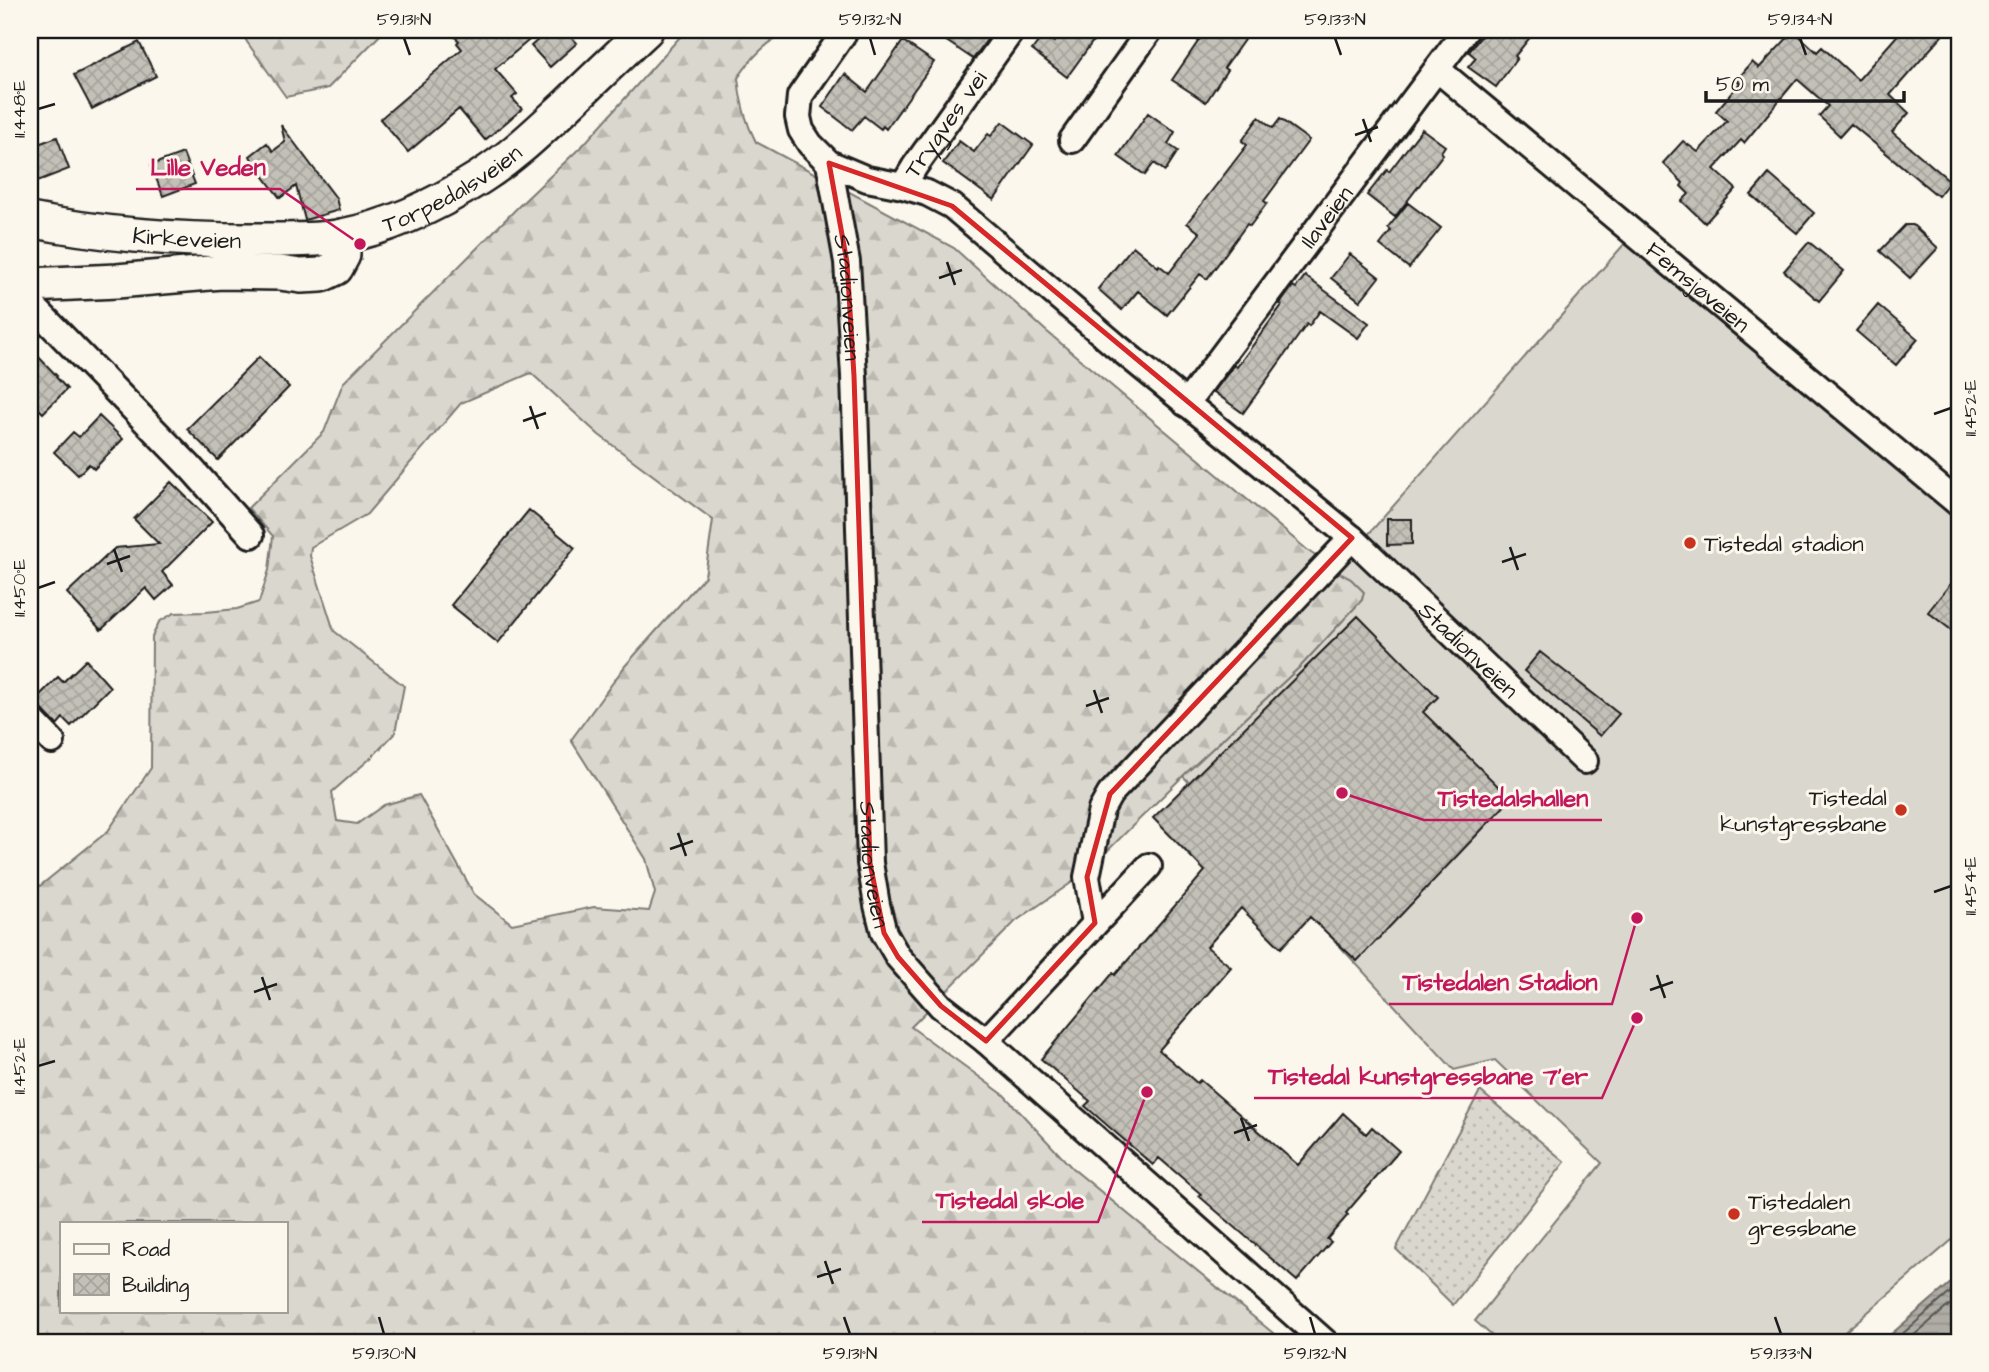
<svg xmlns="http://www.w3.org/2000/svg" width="1989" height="1372" font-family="'Architects Daughter',sans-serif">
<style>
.grass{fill:url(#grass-dots);stroke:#7b7a75;stroke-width:2}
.forest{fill:url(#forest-firs);stroke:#7b7a75;stroke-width:2;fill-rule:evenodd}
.garden{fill:#dad7ce;stroke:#7b7a75;stroke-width:2}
.water{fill:url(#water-rules);stroke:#74726e;stroke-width:2}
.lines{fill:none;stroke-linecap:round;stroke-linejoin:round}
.shore{stroke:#575653;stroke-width:2}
.building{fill:url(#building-cross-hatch);stroke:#1c1c1c;stroke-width:2}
.street-casing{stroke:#1c1c1c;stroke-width:30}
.secondary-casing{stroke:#1c1c1c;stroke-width:38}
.street{stroke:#fbf7ec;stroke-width:24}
.secondary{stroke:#fbf7ec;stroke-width:33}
.marked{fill:none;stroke:#d62828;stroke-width:5;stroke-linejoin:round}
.ticks{fill:none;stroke:#1c1c1c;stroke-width:2.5}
.poi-dot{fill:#c8321e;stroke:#fbf7ec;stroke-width:2.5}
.labels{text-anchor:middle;stroke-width:6;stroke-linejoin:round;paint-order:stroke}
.street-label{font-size:23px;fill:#1c1c1c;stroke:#fbf7ec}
.poi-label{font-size:23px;fill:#1c1c1c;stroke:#fbf7ec;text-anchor:start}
.leader{fill:none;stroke:#c2185b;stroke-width:2.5}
.callout-dot{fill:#c2185b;stroke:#fbf7ec;stroke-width:2.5}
.callout-label{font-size:24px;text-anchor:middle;font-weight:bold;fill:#c2185b;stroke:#fbf7ec;stroke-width:6;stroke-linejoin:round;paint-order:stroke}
.neatline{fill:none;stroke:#1c1c1c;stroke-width:2.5}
.ticks-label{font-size:18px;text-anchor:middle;fill:#1c1c1c}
</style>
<defs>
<pattern id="grass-dots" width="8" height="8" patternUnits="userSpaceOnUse" patternTransform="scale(1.75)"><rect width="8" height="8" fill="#dad7ce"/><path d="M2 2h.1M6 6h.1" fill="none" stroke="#bab8b0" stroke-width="1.8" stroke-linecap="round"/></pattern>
<pattern id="forest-firs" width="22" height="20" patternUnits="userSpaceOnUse" patternTransform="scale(1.75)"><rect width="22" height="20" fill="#dad7ce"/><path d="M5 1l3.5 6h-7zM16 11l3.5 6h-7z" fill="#bab8b0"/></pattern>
<pattern id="water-rules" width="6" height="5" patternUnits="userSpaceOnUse" patternTransform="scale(1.75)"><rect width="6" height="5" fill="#afaca5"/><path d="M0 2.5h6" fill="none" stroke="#96938d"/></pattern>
<pattern id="building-cross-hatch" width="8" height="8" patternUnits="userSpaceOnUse" patternTransform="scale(1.75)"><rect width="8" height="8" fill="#c3c0b8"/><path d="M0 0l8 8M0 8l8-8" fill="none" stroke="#a7a49e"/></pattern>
</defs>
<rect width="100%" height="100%" fill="#fbf7ec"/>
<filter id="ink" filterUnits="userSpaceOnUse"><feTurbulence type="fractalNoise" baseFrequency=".0143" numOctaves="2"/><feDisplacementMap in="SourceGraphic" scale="14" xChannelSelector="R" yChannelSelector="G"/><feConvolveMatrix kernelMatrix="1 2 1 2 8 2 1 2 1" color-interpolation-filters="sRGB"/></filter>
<g filter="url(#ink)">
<!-- grass -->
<path class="grass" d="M1480,1091l85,71 -112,143 -57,-56z"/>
<!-- forest -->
<path class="forest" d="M241,30h144l-57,58 -42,9 -39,-55z
M689,30h102c-24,11 -39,27 -53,48 2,24 7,43 18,64l198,106 91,82 266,223 40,26 13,13 -2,8 -60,65 -119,111 -99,98 -68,47 -105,106 93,68 68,73 212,174h-1254v-448l78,-63 43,-63 1,-131 7,-15 15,-9 32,-1 31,-3 22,-7 10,-32 4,-34 -25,-28 76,-76 19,-49 177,-178 65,-62 94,-105zM531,373l68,62 114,85 -8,56 -80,90 -54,74 75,119 9,34 -6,18 -55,-4 -82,17 -38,-30 -55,-99 -35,10 -27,19 -20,-3 -5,-29 40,-35 23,-24 9,-47 -70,-55 -24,-75 1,-9 56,-33 94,-111zM61,1223h224v88h-224z"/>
<!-- garden -->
<path class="garden" d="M1627,241l332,277v716l-126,108h-334l-24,-21 127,-158 -107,-103 -41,10 -271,-294 119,-111 60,-65 2,-8 -13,-13 -15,-8z"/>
<!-- water -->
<path class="water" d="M1959,1276v66h-77z"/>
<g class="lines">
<!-- shore -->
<path class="shore" d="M1893,1342l66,-57
M1906,1342l53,-45"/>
</g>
<!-- building -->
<path class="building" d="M448,30h93l-46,39 22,25 -5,4 10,11 -37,31 -26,-31 -51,43 -28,-33 82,-70 -5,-6 2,-2z
M549,30h16l12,13 -27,24 -19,-21z
M930,30h64l-21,29z
M1063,30h38l-34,47 -35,-27 12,-16 10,8z
M1206,30h45l-27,38 3,2 -21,32 -34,-22z
M1486,30h50l-21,26 2,2 -21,29 -28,-20 8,-9 -7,-6z
M1902,30h45l-57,65 19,18 -17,19 58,49 -12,15 -87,-72 -11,12 -21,-20 9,-10 -31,-27 -53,64 -3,-3 -27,29 22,20 -31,34 -23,-22 7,-7 -8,-8 2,-3 -20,-20 20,-22 15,11 29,-31 -11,-10 24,-28 -3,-3 15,-18 7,6 35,-37 23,21 5,-5 36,33z
M903,41l31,21 -48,67 -3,-3 -2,3 -17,-13 -12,14 -30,-23 23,-33 22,18z
M139,42l17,34 -64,33 -18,-34z
M1148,113l27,19 -7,12 10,7 -13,20 -11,-8 -9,12 -27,-19z
M1259,117l14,11 7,-9 29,21 -45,61 3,2 -17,23 -3,-2 -40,55 -7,-5 -33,41 -29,-24 -16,19 -24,-21 35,-43 25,21 1,-2 10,8 31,-40 -13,-10 60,-78 -5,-4z
M1002,122l31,23 -39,55 -51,-37 16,-22 15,11 14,-18 3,2z
M281,125l55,73 3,12 -34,10 -9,-34 -16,12 -25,-33 -5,-9 17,-13 6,8 12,-9z
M1422,129l23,17 -4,6 2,2 -48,63 -28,-22 20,-25 2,2z
M57,137l12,32 -39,15v-37z
M183,153l12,31 -32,12 -12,-31z
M1769,174l45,39 -17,20 -46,-38z
M1408,203l33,25 -32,40 -29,-23 11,-14 -3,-3z
M1905,225h8l25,23 -28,30 -30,-27z
M1809,242l35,29 -25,30 -35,-30z
M1350,254l29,23 -19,24 -29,-23z
M1305,276l64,47 -11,15 -38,-27 -11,15 -2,-2 -64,89 -29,-21 20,-27 3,2 45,-62 -2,-1 13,-18 3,2z
M1878,305l40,34 -22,26 -40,-34z
M30,348l27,28 -1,1 11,12 -24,24 -13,-13z
M259,357l30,30 -71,73 -31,-31z
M99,416l24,23 -29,30 -5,-5 -11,11 -24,-23 19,-20 6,5z
M171,482l41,40 -50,50 11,13 -17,15 -10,-12 -45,42 -34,-37 48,-45 44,-4 -25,-25z
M529,510l46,38 -77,95 -47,-38z
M1387,519h25v25l-25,1z
M1959,573v63l-31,-24z
M1358,616l80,81 -15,15 88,87 -154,162 -47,-44 -29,31 -40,-40 -34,39 24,20 -72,83 38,33 3,-3 98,85 45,-52 23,21 6,-7 27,24 -53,62 2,2 -21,24 4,3 -34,39 -98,-85 2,-2 -42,-36 -6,7 -68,-59 5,-5 -49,-42 72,-86 2,2 90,-104 -52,-53z
M1540,652l79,62 -19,22 -76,-65z
M86,660l24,27 -39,39 -8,-8 -6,7 -16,-17 -10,-4 27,-27 5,5z"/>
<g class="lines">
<!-- street casing -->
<g class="street-casing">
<g id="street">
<path id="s1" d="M846,30l-46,66 -2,21 3,13 9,14 19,19 38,16 36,7 24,7 25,13 163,139 237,193 233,223"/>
<path id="s2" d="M1437,69l522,435"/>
<path d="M1072,140l78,-110"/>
<path id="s3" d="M829,163l18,99 7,114 16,487 7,42 7,28 14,24 43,49 45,35 339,301"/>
<path id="s4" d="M903,186l12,-20 97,-136"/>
<path d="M30,303l160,164 61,68"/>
<path id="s5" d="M1186,404l280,-374"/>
<path d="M30,718l22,23"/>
<path d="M1095,923l-8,-46 14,-67 9,-16 242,-256"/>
<path d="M986,1041l163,-175"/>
</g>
</g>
<!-- secondary casing -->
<g class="secondary-casing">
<g id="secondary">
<path id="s6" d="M30,220c79,16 162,21 243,20 23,-1 47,1 69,-4 48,-9 96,-32 137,-58 32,-20 59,-46 86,-71 27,-26 54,-52 81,-77"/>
<path d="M30,285l87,-4 104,-9 59,1 21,3 20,-1 15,-7 7,-13 -1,-19"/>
</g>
</g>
<!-- street -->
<use href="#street" class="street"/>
<!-- secondary -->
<use href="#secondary" class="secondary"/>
</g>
</g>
<!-- marked area -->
<path class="marked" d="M829,163l123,43 400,332 -242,256 -23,83 8,46 -109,118 -45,-35 -43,-49 -14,-24 -14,-70 -16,-487 -7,-114z"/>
<!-- ticks -->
<path class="ticks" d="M404,38l6,17M870,38l5,17M1335,38l6,17M1800,38l6,17M38,109l17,-5M1363,119l8,23M1355,135l23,-8M947,262l8,23M939,278l23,-8M530,406l8,23M1934,414l17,-6M523,421l23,-8M1510,547l8,23M114,549l8,23M1502,562l24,-8M107,564l23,-8M38,588l17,-6M1094,690l8,23M1086,706l23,-8M678,833l8,23M670,849l23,-8M1934,892l17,-6M1657,975l8,23M262,977l8,23M1650,990l23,-8M254,992l23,-8M38,1066l17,-5M1241,1118l8,23M1234,1133l23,-8M825,1261l8,23M817,1277l24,-8M379,1317l5,17M844,1317l6,17M1310,1317l5,17M1775,1317l6,17"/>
<!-- markers -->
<g class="poi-dot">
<circle cx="1690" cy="543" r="7"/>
<circle cx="1901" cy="810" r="7"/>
<circle cx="1734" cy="1214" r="7"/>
</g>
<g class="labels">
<!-- street labels -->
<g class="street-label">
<text dy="8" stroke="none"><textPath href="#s4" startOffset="75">Trygves vei</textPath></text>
<text dy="8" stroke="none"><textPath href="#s6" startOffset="434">Torpedalsveien</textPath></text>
<text dy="8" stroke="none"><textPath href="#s5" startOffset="234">Ilaveien</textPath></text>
<text dy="8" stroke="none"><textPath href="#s6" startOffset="158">Kirkeveien</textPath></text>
<text dy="8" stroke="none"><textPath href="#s2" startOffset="340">Femsjøveien</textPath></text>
<text dy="8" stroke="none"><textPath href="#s3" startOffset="136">Stadionveien</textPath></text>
<text dy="8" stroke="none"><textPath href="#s1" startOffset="971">Stadionveien</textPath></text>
<text dy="8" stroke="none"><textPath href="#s3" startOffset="704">Stadionveien</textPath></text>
</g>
<!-- poi labels -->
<g class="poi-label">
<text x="1704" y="551">Tistedal stadion</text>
<text x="1887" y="805" text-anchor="end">Tistedal<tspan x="1887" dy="26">kunstgressbane</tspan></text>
<text x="1748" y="1209">Tistedalen<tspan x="1748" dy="26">gressbane</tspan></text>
</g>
</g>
<!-- callouts -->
<path class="leader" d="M360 244L280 189H136M1342 793L1424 820H1602M1637 918L1612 1004H1389M1637 1018L1602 1098H1254M1147 1092L1098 1222H922"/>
<g class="callout-dot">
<circle cx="360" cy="244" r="7"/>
<circle cx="1342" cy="793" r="7"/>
<circle cx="1637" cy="918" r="7"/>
<circle cx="1637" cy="1018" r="7"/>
<circle cx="1147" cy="1092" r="7"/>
</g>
<g class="callout-label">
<text x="208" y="175">Lille Veden</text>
<text x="1513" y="806">Tistedalshallen</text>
<text x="1500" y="990">Tistedalen Stadion</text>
<text x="1428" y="1084">Tistedal kunstgressbane 7'er</text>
<text x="1010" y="1208">Tistedal skole</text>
</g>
<!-- margin -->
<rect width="1989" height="1372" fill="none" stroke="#fbf7ec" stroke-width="77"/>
<!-- legend -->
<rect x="60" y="1222" width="228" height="91" fill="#fbf7ec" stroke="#a29f99" stroke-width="2"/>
<rect x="74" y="1244" width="35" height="10" fill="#fbf7ec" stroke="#a29f99" stroke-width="2"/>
<text x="122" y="1256" font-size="21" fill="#1c1c1c">Road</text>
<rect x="74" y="1274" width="35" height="21" fill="url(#building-cross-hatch)" stroke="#a29f99" stroke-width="2"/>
<text x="122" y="1292" font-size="21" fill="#1c1c1c">Building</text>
<!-- scale -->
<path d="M1706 91v10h198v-10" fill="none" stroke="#1c1c1c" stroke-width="3.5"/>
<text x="1716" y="91" font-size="21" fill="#1c1c1c" stroke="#fbf7ec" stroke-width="5" paint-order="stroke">50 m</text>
<rect x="38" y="38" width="1913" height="1296" class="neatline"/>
<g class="ticks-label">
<text x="404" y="25">59.131°N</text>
<text x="870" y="25">59.132°N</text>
<text x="1335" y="25">59.133°N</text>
<text x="1800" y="25">59.134°N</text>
<text transform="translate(19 109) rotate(-90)" y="6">11.448°E</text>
<text transform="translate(1970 408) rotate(-90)" y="6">11.452°E</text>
<text transform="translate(19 588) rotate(-90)" y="6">11.450°E</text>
<text transform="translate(1970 886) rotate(-90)" y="6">11.454°E</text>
<text transform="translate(19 1066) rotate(-90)" y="6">11.452°E</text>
<text x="384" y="1359">59.130°N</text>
<text x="850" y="1359">59.131°N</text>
<text x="1315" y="1359">59.132°N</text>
<text x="1781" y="1359">59.133°N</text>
</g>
</svg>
